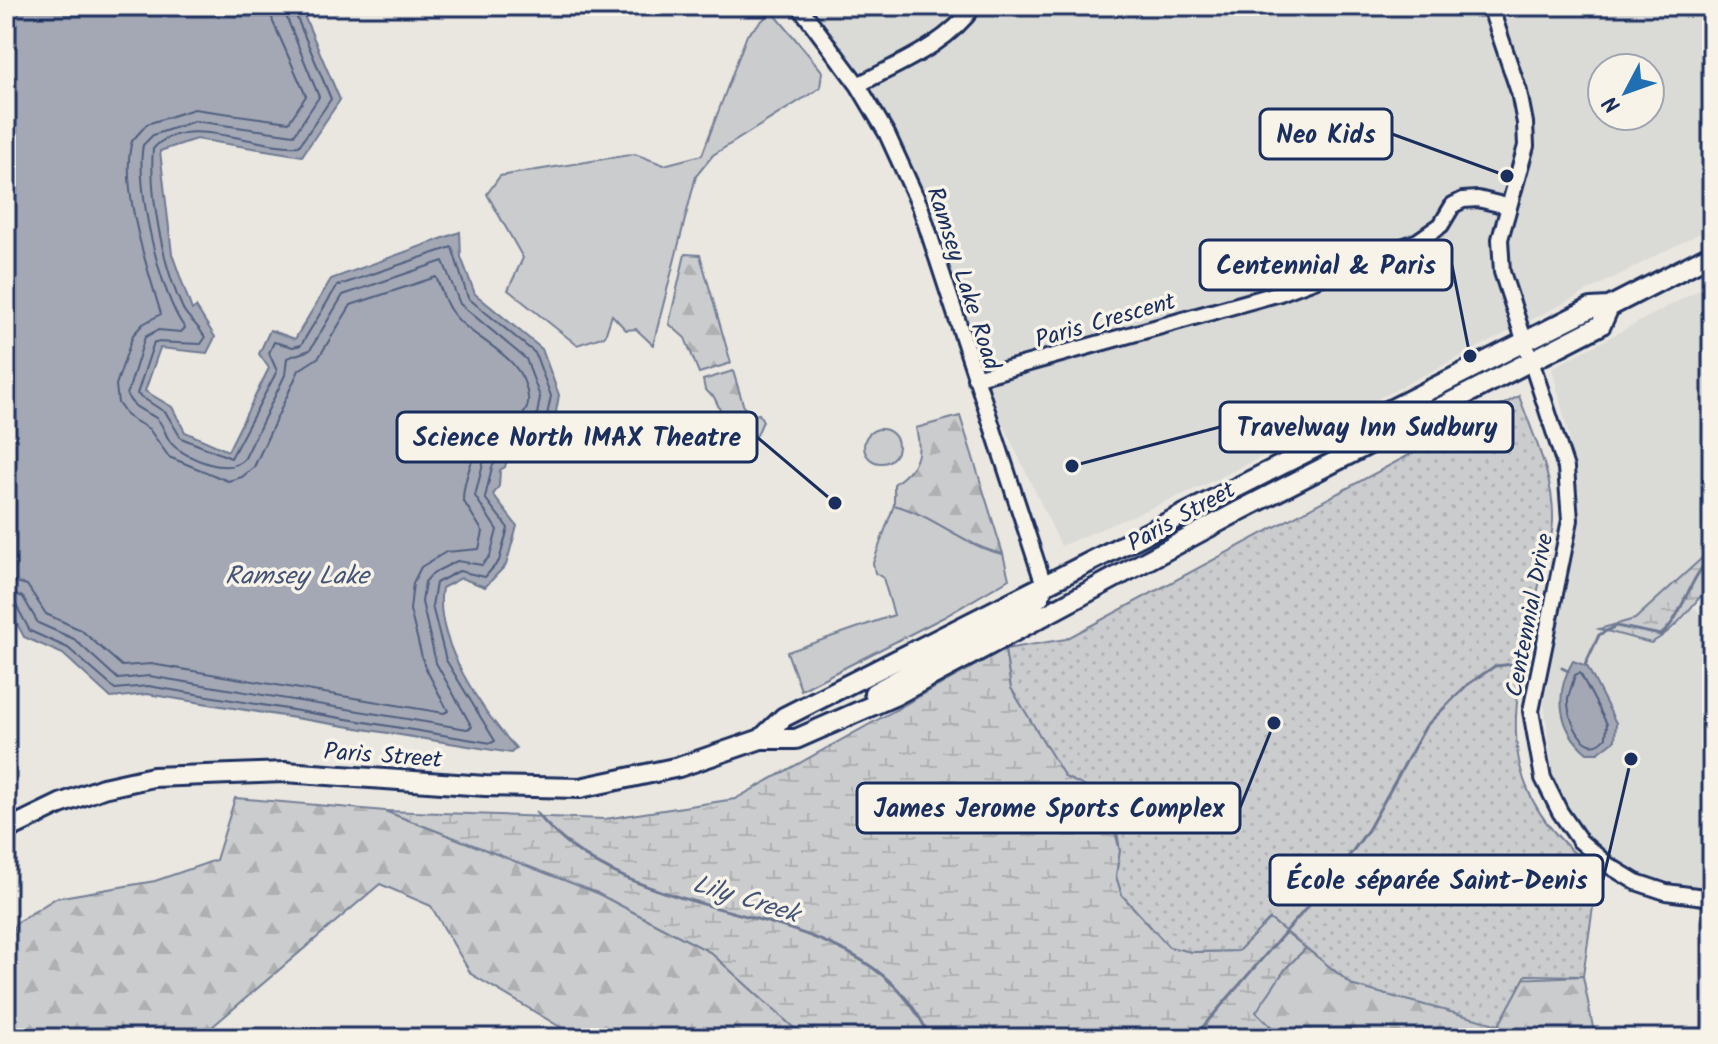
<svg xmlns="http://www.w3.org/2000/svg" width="1718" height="1044" font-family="Kalam,sans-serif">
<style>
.built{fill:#dadad6;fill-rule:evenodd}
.green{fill:#cbcccd;stroke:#737e96;stroke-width:2}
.forest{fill:url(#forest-firs);stroke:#737e96;stroke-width:2}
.wetland{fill:url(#wetland-marsh);stroke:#737e96;stroke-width:2}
.park{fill:url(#park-dots);stroke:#737e96;stroke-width:2}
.water{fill:#a3a8b4;stroke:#6d7892;stroke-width:2}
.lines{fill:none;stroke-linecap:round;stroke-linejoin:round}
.shore{stroke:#515f80;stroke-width:2}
.stream{stroke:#6d7892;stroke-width:3}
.minor-casing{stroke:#1b2f5e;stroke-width:20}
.major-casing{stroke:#1b2f5e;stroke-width:24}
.minor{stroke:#f7f3e8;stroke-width:14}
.major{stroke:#f7f3e8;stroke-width:18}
.labels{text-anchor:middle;stroke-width:7;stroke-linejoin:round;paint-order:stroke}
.street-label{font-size:24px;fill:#1b2f5e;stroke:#f7f3e8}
.water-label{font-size:26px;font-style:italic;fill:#445378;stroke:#f7f3e8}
.leader{fill:none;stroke:#1b2f5e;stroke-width:3}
.callout-dot{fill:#1b2f5e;stroke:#f7f3e8;stroke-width:3}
.callout{fill:#f7f3e8;stroke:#1b2f5e;stroke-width:3}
.callout-label{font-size:26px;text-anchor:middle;font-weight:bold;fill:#1b2f5e}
</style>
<defs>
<pattern id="forest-firs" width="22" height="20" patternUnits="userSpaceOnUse" patternTransform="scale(2)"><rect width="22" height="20" fill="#cbcccd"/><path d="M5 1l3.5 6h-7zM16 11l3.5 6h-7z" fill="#aeb0b2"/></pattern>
<pattern id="wetland-marsh" width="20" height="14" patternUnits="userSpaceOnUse" patternTransform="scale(2)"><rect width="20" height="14" fill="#cbcccd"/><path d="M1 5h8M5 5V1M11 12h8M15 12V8" fill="none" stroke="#aeb0b2"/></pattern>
<pattern id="park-dots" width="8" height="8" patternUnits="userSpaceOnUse" patternTransform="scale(2)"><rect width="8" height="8" fill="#cbcccd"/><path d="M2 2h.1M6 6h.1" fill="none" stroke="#aeb0b2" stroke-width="1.8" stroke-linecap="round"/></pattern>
</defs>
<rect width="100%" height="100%" fill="#eae7e0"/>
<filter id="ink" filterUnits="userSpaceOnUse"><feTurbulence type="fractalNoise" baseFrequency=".0125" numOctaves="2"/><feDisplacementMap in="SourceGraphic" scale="16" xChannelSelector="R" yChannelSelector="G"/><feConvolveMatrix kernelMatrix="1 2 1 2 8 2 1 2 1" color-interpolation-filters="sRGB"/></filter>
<g filter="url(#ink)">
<!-- built -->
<path class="built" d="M800,6h912v221l-381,196 -131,64 -139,59 -76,-160 -60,-184zM1602,68h48v48h-48z
M1699,290l13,18v241l-77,70 -35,10 51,14 24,-14 16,-24 21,18v265l-5,1 -62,-13 -26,-14 -30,-25 -21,-27 -15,-32 -9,-75 35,-184 -10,-82 -17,-69z"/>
<!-- green -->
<path class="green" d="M772,11l50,60 -2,17 -107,67 -17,21 -43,169 -17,-16 -10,1 -14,-15 -7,21 -28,9 -69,-55 15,-32 -36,-64 13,-18 135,-22 29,11 38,-10 45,-120z
M864 446a17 17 0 1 1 34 0a17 17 0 1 1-34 0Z
M894,505c40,10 70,41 109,49l6,25 -65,38 -143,73 -14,-38 107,-37 -11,-37 -8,-5 -2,-10z"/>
<!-- forest -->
<path class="forest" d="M685,254l15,1 31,108 -32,10 -14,-35 -16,-14z
M733,371l14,46 12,-3 4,7 -6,14 -22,6 -21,-44 -9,-7 -2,-10z
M960,416l43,138c-39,-8 -69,-39 -109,-49v-21c23,-16 29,-29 22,-56z
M235,798l150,13 210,81 115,60 95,86 -228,-1 -106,-63 -40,-68 -51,-22 -181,154h-193v-96l10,-19 40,-25 99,-17 61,-21z
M1306,948l48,38 229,-10 12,62h-312l-28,-26 31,-44z"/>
<!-- wetland -->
<path class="wetland" d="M1712,549v35c-24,24 -31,42 -61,59l-52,-14 36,-10z
M1005,649l6,39 54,88 56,7 -7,45 6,23 -4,25 6,19 46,51 24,6 46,-1 32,-32 36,29 -20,20 -30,44 27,26h-478l-95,-86 -115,-60 -210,-81 220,8 130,-20z"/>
<!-- park -->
<path class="park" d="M1519,396c14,39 35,81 34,123 0,21 -9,45 -14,66 -25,119 -55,203 59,287l-15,104 -57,-1 -27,50 -145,-39 -84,-67 -32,32 -46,1 -23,-5 -47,-52 -6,-19 4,-25 -7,-47 9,-16 -1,-4 -21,10 -35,-17 -54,-89 -6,-39 61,-10z"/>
<!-- water -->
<path class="water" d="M6,6h294l40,94 -38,56 -106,-17 -36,12 12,103 20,56 4,-3 19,30 -8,16 -47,-5 -15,43 27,16 13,25 43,19 41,-83 -10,-14 11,-24 25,9 36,-60 129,-47 1,25 14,37 67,55 17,46 -5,28 -17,20 -29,13 -3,11 -5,3 -1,16 -6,9 24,31 -11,39 -21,22 -24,-9 -19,10c-9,51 40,124 74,160l-5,5 -364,-59 -36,4 -48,-44 -39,-17 -18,-34z
M1573,661l14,5 29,57 -1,17 -17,13h-11c-29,-24 -33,-60 -14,-92z"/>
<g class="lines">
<!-- shore -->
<path class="shore" d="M6,579l21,6 19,29 35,16 41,36 29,-2 293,49 4,-2 -24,-46 -14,-55 3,-27 8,-16 25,-15 33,-3 4,-17 -20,-32c0,-17 11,-50 22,-64 13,-15 46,-12 43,-39 -5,-45 -54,-54 -77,-86 -7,-10 -10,-23 -15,-34l-85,28 -32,52 -20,13 -45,97 -12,10 -14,4 -59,-24 -20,-28 -22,-13 -9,-13 -2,-18 17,-50 10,-11 18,-10c-13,-44 -42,-128 -29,-173l15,-17 47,-15 95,13 17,-26 -33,-74 -3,-16
M6,591l17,6 15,26 36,16 44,40 31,-3 318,53 5,-2 -36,-64 -14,-61 3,-20 8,-9 24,-12 25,4 8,-9 7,-26 -22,-34 8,-32 9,-18 35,-18 10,-13 3,-18 -14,-38 -66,-55 -17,-43 -100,34 -33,55 -23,8 -2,17 -40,83c-15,19 -58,1 -73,-14 -7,-7 -8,-20 -16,-26 -12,-8 -23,-9 -29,-23l18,-58 13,-7 23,2 4,-4c-25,-32 -50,-142 -42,-183l10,-10 42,-14 99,14 25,-38 -37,-91
M6,601l10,4 14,26 38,17 47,41 33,-3 343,57 4,-2 -49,-81 -14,-54 4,-23 23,-12 26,6 14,-16 9,-33 -23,-30 7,-31 9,-15 32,-16 13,-16 5,-24 -16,-43 -67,-55 -16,-51 -115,39 -36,59 -8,2 -19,-5 -5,11 8,18 -46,87 -50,-20 -15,-25 -29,-19 17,-52 47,2 4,-6c-5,-12 -17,-19 -22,-29 -20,-42 -34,-114 -30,-160 32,-38 106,1 146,-3l32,-47 -39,-93
M1580,673l27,51 -1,13c-20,25 -39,-18 -38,-37 1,-8 5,-17 7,-25z"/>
<!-- stream -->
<path class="stream" d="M1585,665l14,-30 17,-9 45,9c24,-21 26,-56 51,-78
M1562,668l6,3
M536,812c101,128 329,74 394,226
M1193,1038l143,-164 32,-44 58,-104 41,-41 28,-19 19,-2"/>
<!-- minor casing -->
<g class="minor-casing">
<path id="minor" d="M799,6l59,79 29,49 33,72 124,379
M1490,6l29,86 6,31 1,23 -26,93 2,33 64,196 4,52 -39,191 12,67 17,34 20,29 28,24 28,17 30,10 46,6
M858,85c41,-22 89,-40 116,-79
M975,378l305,-85 138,-52 23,-16 12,-20 10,-5 15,-1 29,7"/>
</g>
<!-- major casing -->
<g class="major-casing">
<path id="major" d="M874,693l153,-84 13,-13 4,-11
M761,739l23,-22 807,-409 18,-1 103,-53
M6,830l54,-26 43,-16 50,-11 132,-5 200,14 95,2 99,-21 82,-28h35l98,-43 347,-186 360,-185 8,-18"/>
</g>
<!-- minor -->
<use href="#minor" class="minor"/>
<!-- major -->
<use href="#major" class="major"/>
</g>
</g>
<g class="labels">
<!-- street labels -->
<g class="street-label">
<text transform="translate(964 278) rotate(72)" y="8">Ramsey Lake Road</text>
<text transform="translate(1105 320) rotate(-16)" y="8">Paris Crescent</text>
<text transform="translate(1181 516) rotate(-29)" y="8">Paris Street</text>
<text transform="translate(1529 615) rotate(-79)" y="8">Centennial Drive</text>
<text transform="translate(383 755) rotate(4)" y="8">Paris Street</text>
</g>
<!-- water labels -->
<g class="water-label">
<text x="297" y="584">Ramsey Lake</text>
<text transform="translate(746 898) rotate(17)" y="9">Lily Creek</text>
</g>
</g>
<!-- callouts -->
<path class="leader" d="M1507 176L1392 134M1470 356L1452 265M1072 466L1220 427M835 503L757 437M1274 723L1240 808M1631 759L1603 880"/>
<g class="callout-dot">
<circle cx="1507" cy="176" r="8"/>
<circle cx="1470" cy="356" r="8"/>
<circle cx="1072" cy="466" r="8"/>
<circle cx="835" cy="503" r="8"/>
<circle cx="1274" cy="723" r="8"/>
<circle cx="1631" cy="759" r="8"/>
</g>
<g class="callout">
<rect x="1260" y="109" width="132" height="50" rx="8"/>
<rect x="1200" y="240" width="252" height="50" rx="8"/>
<rect x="1220" y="402" width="293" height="50" rx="8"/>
<rect x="397" y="412" width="360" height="50" rx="8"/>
<rect x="857" y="783" width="383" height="50" rx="8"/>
<rect x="1270" y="855" width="333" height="50" rx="8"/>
</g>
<g class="callout-label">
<text x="1326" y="143">Neo Kids</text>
<text x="1326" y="274">Centennial &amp; Paris</text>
<text x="1367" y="436">Travelway Inn Sudbury</text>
<text x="577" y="446">Science North IMAX Theatre</text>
<text x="1049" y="817">James Jerome Sports Complex</text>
<text x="1437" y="889">École séparée Saint-Denis</text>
</g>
<!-- margin -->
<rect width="1718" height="1044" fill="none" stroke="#f7f3e8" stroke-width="32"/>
<rect x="16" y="16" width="1686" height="1012" fill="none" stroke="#1b2f5e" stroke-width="3" filter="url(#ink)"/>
<!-- north arrow -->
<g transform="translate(1626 92) rotate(229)"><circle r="38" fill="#f7f3e8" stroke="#9fa5b1" stroke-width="2"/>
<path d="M0-6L14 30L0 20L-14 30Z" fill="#1f6fb2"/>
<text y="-12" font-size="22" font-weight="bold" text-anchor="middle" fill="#1b2f5e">N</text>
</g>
</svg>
